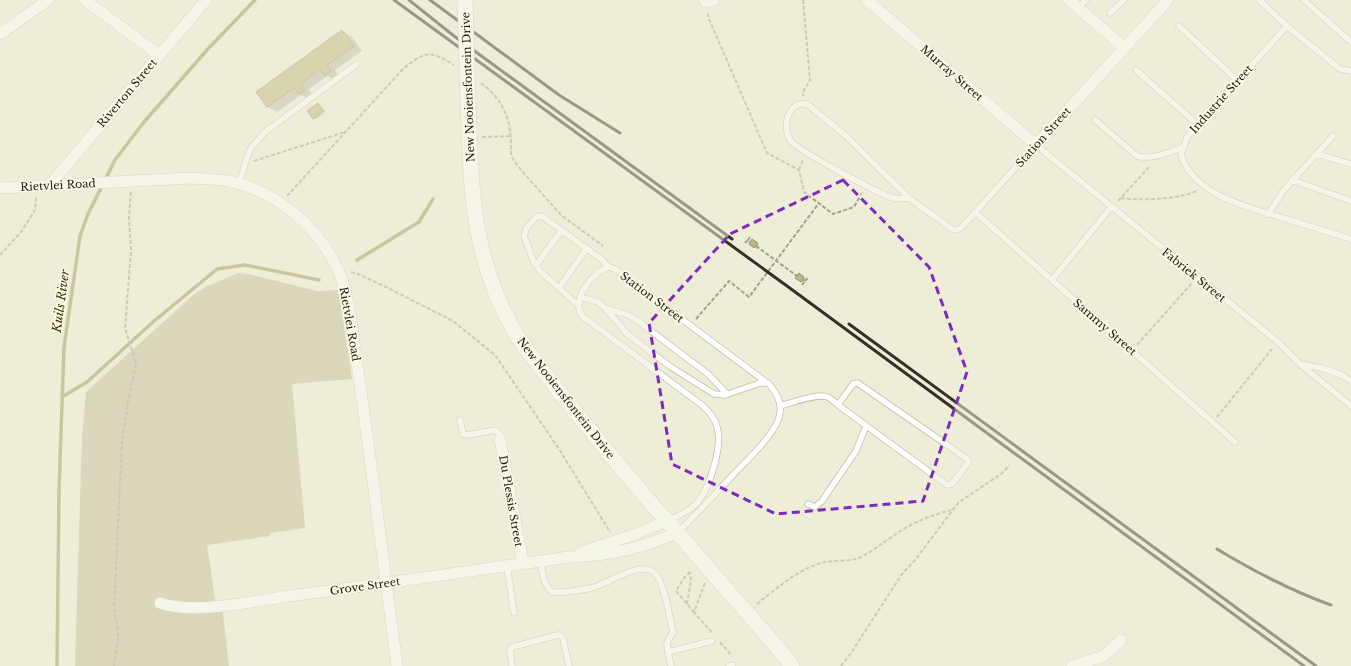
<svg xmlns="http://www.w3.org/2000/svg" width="1351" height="666" font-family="'Libre Baskerville',serif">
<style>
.green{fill:#c0bc95}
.shadow{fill:#0003}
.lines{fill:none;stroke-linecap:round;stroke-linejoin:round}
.stream{stroke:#9b9559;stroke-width:3.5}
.building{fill:#bcb679;stroke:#959380}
.lane-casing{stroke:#bfbeaa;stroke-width:7}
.street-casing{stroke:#bfbeaa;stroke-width:12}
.secondary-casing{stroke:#bfbeaa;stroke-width:16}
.path{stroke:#a0a090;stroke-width:2;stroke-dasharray:4 2;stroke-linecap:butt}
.lane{stroke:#fff;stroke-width:5.5}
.street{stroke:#fff;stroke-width:11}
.secondary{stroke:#fff;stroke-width:15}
.rail{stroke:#313129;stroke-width:3}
.secondary-bridge-casing{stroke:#bfbeaa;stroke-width:16;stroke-linecap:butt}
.secondary-bridge{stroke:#fff;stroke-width:15}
.marked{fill:none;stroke:#7b2cbf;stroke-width:3;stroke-dasharray:8 5;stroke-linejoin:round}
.labels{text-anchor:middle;stroke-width:3.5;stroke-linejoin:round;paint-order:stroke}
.street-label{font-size:11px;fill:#1a1a13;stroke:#fcfae5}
.water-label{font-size:12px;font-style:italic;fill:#373100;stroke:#fcfae5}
</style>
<rect width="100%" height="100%" fill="#eeedd8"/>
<!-- green -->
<path class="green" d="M238,273l10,1 69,17 21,-1 2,9 12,80 -60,5 13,144 -35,5v3l-63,9 9,61h6l7,60h-154l7,-229 4,-45 106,-96 14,-9z"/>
<!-- shadow -->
<path class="shadow" d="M342,31l10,6 10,14 -27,19 5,7 -5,3 -8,-4 -18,13 4,6 -5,4 -7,-4 -24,17 -9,-5 -10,-15z
M318,104l7,8 -9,7 -2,-1z
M753,240l6,5 -2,4 -7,-5z
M799,274l7,5 -3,3 -7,-4z"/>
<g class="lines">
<!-- stream -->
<path class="stream" d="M357,260l62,-38 14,-23
M62,397l25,-15 66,-60 64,-53 28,-4 74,15
M57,666l2,-176 5,-143 16,-111 8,-22 27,-54 29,-38 63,-72 48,-50"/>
</g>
<!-- building -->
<path class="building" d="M342,30l12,16 -27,19 4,6 -6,5 -5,-7 -19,15 4,6 -6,4 -5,-6 -27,19 -11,-15z
M318,103l6,8 -11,8 -6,-8z
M752,239l6,4 -4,5 -5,-4z
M799,273l5,4 -3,5 -6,-4z"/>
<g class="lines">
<!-- lane casing -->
<g class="lane-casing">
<path id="lane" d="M1259,0l28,26 53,43 11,2
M1304,0l47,42
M1078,8l8,-8
M1110,13l14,-13
M1179,26l59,55
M1287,26l-100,111 -6,18c13,40 66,52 102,63 23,7 45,14 68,21
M1136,70l62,55
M1095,120l42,36c15,4 31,-4 45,-8
M1317,154l34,10
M1292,180l59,21
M239,184l8,-27 4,-9 14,-16 92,-68
M909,198c-5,0 -11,1 -16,0 -12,-3 -98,-49 -103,-58 -5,-9 -5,-22 1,-29 3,-6 9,-8 16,-7l38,31 64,63 43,31 4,1 5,-2 75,-83 242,197 22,22 51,42
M975,212l260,230
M1268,214l16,-24 49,-54
M536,265l26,-35
M609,267c-13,4 -29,22 -30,36 -1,4 1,9 3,13l120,89c7,7 13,13 15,22 6,20 -8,64 -22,78 -7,7 -17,11 -26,15
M1052,280l59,-73
M559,288l28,-40
M580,297l18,5 4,3 12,13 12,15 45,34 43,27 11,1 35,-12h8
M578,305l-38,-34 -7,-11 -9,-24 2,-7 10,-12 6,-1 59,43 8,8 6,2 155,116c6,8 12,17 10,28 -2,19 -33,47 -47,62 -18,19 -36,39 -55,57
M605,308l20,6 9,4 74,56 19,20
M1300,364c18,3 36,6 51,17
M780,406c12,-3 36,-13 48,-9 3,2 7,5 10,8l109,80 5,-1 16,-21v-3l-2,-2 -107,-74 -2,-1 -4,1 -15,21
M460,420l3,14 4,1 29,-5 3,4 1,5
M808,504l7,3 7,-6 34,-50 10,-25
M541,561c1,11 2,23 11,31 12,1 32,-2 43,-5 15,-5 51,-30 62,-11 9,13 12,40 16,56l-6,11 1,9
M507,566l7,47
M512,666l-2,-16 2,-3 46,-12h2l3,3 6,28
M671,666l-3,-14 44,-11
M729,666l3,-1"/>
</g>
<!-- street casing -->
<g class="street-casing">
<path id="street" d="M85,0l74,55
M704,0l2,2 8,-2
M867,0l169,145 132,-145
M1069,0l56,48
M0,34l48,-34
M49,186l157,-186
M0,188l190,-10c15,1 29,1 43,4 45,11 85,45 104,86 7,14 10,29 13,44l19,138 28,216
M500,439l23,124
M581,552l52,-17 34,-14
M160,603c34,12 93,-2 129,-7 94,-12 187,-26 280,-39 37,-1 75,-9 109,-25
M1072,666l32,-10 17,-16"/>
</g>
<!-- secondary casing -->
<g class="secondary-casing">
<path id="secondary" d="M468,100c2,50 2,101 14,150 7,29 19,59 34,84 11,18 25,34 38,51 33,42 67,83 102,124l11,12 110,126 15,19"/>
</g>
<!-- path -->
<path class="path" d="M803,0l7,80 -7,12v4
M708,13l1,6 58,134 32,17 5,22 29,22 21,-7 9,-16
M481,83c25,19 31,40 30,71l2,5 8,11 40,45 42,31
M482,137l29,-1
M254,161l91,-29
M799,170l4,-10
M287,196l116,-127c21,-17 26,-20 51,-4
M1121,198c17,3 63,1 77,-8
M1118,201l32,-35
M748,240l2,-3
M745,243l3,-3 2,2
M756,246l41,30
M0,255l21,-23 14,-22 1,-13
M351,272l7,2 28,13 67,34 42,34 64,94 51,83
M805,281l3,-3
M802,285l3,-4 -2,-1
M696,319l33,-38 20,16 70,-94
M1137,345l55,-62
M1217,417l55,-68
M690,572l-6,6 -8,13 18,21
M705,583l-11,29 19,22
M687,604l4,-24 -1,-8
M757,604c19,-15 40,-34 64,-41 13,-4 31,0 42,-7 16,-9 31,-22 48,-31 13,-7 26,-11 40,-15
M720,642l12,14
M114,666c0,-7 2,-12 3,-19 3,-12 -1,-26 -3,-38l8,-169 6,-38 8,-38 -11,-36 6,-77 -2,-33 2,-26
M841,666l10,-13 51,-79 13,-14 43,-57 43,-29 9,-9"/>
<!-- lane -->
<use href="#lane" class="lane"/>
<!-- street -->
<use href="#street" class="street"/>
<!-- secondary -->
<use href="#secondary" class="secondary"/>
<!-- rail -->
<path class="rail" d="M394,0l393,286 517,380
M409,0l45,36 278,203
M430,0l129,95 61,38
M849,324l467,342
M1217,549c38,23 72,41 114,56"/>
<!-- secondary-bridge casing -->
<g class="secondary-bridge-casing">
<path id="secondary-bridge" d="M465,0l3,100"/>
</g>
<!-- secondary-bridge -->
<use href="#secondary-bridge" class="secondary-bridge"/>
</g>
<!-- marked area -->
<path d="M0 0H1351V666H0ZM843,180l86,87 38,105 -44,129 -147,13 -104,-50 -23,-141 81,-89z" fill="#eeedd8" fill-opacity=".55" fill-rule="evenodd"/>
<path class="marked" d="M843,180l86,87 38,105 -44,129 -147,13 -104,-50 -23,-141 81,-89z"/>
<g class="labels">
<!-- street labels -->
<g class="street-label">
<text transform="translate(952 73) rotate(41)" y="4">Murray Street</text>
<text transform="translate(468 87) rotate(-92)" y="4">New Nooiensfontein Drive</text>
<text transform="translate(127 93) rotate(-50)" y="4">Riverton Street</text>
<text transform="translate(1221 99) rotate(-48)" y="4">Industrie Street</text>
<text transform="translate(1043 137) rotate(-48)" y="4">Station Street</text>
<text transform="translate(58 185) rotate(-3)" y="4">Rietvlei Road</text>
<text transform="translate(1194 275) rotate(39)" y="4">Fabriek Street</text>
<text transform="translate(652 297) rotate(37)" y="4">Station Street</text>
<text transform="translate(350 324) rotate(80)" y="4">Rietvlei Road</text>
<text transform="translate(1105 327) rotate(41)" y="4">Sammy Street</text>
<text transform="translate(566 398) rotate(52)" y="4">New Nooiensfontein Drive</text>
<text transform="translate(511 501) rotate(80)" y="4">Du Plessis Street</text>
<text transform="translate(365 586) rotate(-8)" y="4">Grove Street</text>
</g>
<!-- water labels -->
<g class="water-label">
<text transform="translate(61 301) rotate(-82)" y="4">Kuils River</text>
</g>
</g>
</svg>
